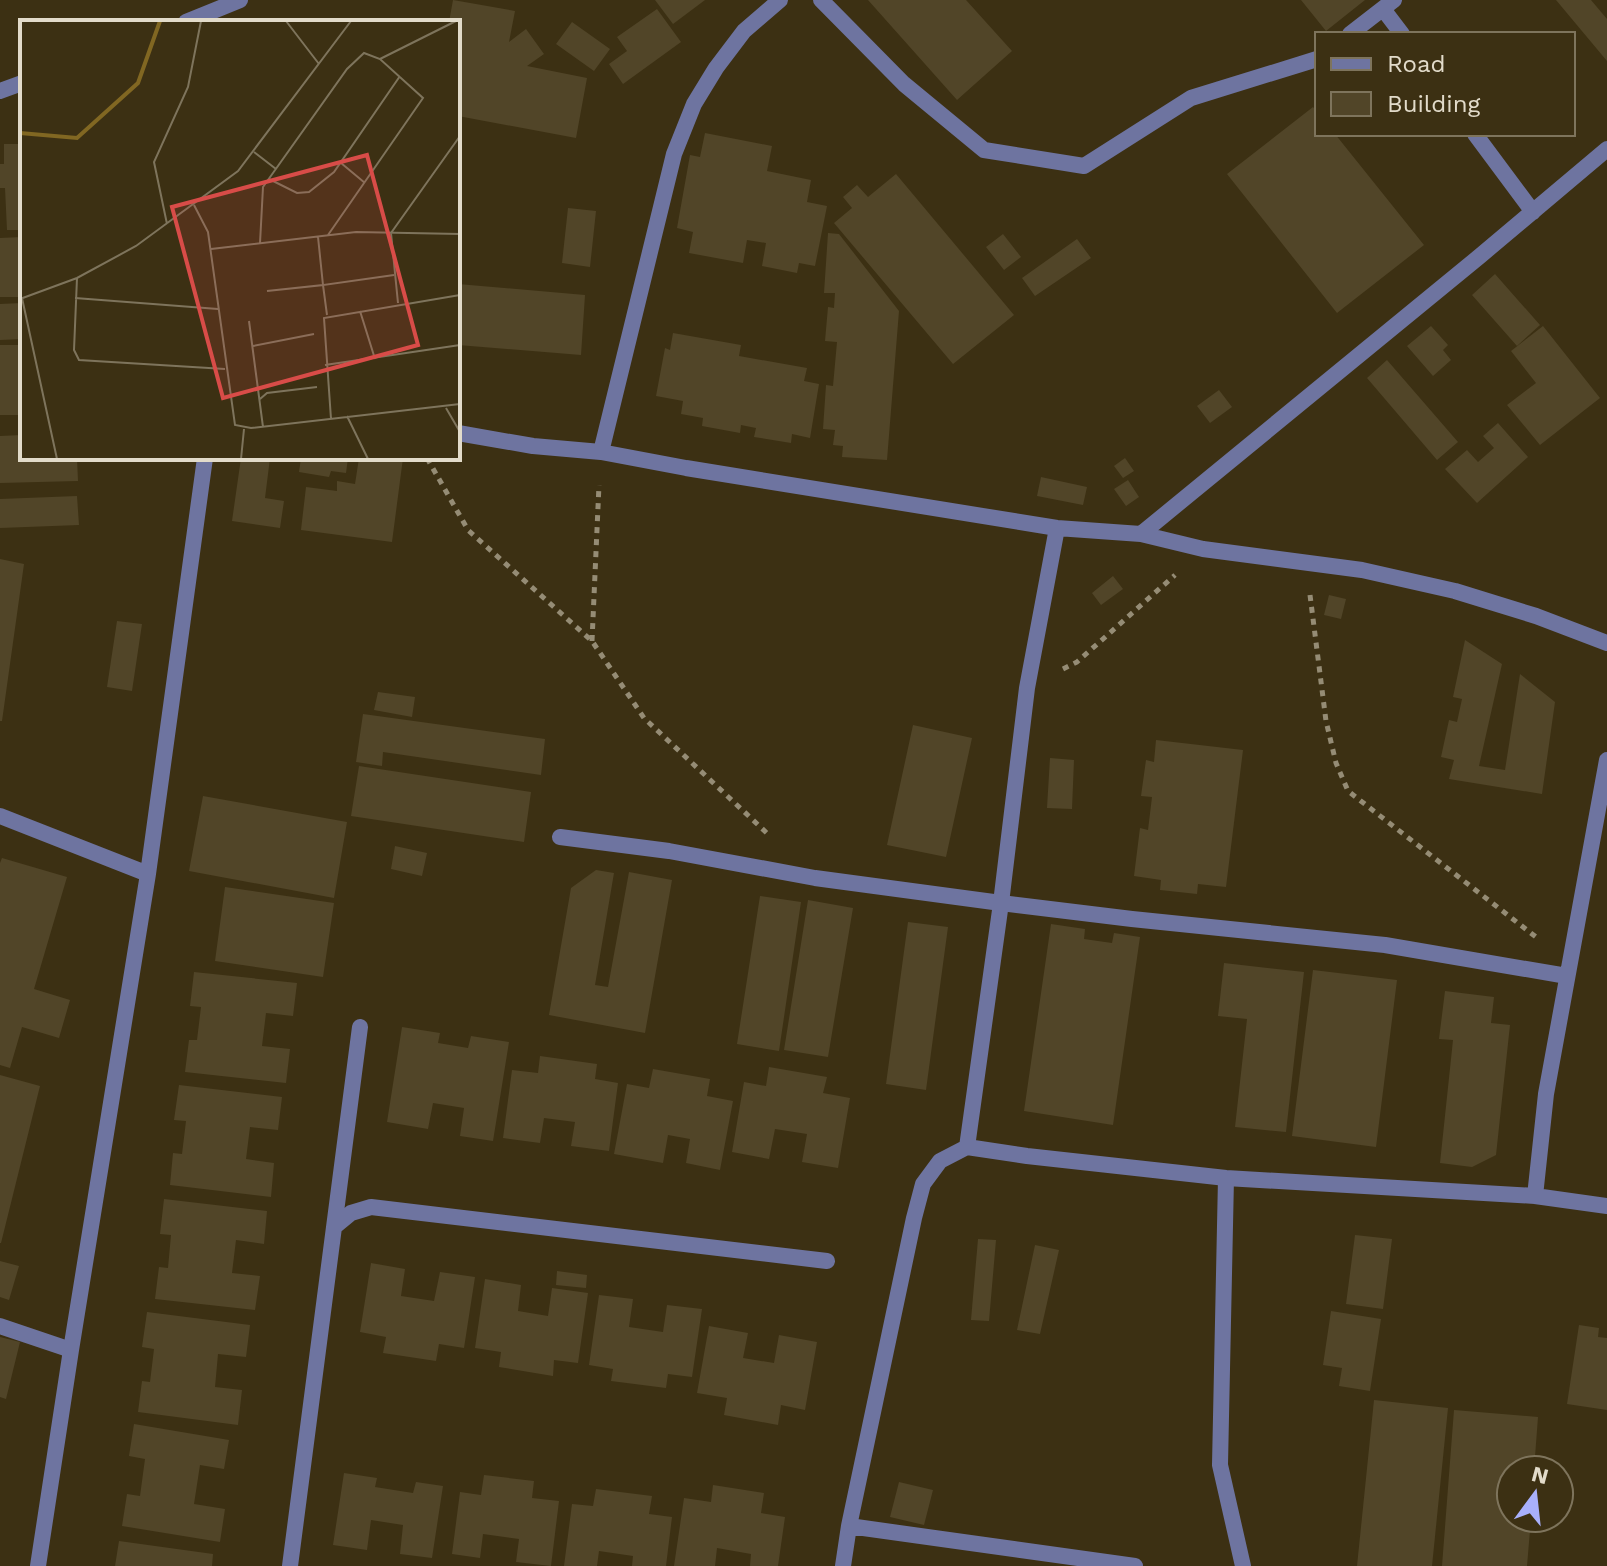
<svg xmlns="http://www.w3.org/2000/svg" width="1607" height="1566" font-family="'Work Sans',sans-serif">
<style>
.building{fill:#514528}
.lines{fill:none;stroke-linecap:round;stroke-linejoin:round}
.path{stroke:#958c75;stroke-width:5;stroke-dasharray:6 6;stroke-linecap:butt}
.minor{stroke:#6e74a0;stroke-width:16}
.inset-river{fill:none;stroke:#816722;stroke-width:4}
.inset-road{fill:none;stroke:#7e745c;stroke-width:2}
.view{fill:#d84c48;fill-opacity:0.15;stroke:#d84c48;stroke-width:4}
.inset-edge{fill:none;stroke:#e2dbca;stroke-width:4}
</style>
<rect width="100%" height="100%" fill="#3c3013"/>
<!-- building -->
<path class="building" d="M453,0l62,11 -6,31 17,-13 18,25 -17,12 60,12 -11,60 -118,-22v-94h-9z
M655,0h50l-32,24z
M868,0h98l46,51 -55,49z
M1301,0h64l-39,31z
M1556,0h35l16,19v42z
M657,9l24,33 -58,42 -14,-20 18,-13 -10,-14z
M572,22l38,27 -16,22 -38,-27z
M1313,107l4,5v22h18l89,111 -87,68 -110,-139z
M705,133l67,13 -5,25 44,9 -4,22 20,4 -12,60 -16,-3 -2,10 -35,-7 4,-23 -19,-3 -4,23 -54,-10 4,-21 -16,-4 13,-73 10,2z
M4,144h18v86h-15l-2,-42h-5v-24h4z
M896,174l118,141 -61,49 -119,-141 18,-15 -9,-11 14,-12 11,12z
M568,208l28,3 -6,56 -28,-4z
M828,233l11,1 60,77 -12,149 -45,-3 1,-11 -10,-1 2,-15 -12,-1 3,-44 7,1 4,-44 -12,-1 3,-34 6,1 1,-15h-11z
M1003,234l18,23 -17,13 -18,-23z
M22,237v60h-22v-59z
M1077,239l14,19 -56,38 -13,-18z
M1495,274l45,51 -23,21 -45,-51z
M458,284l127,11 -4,60 -123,-10z
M22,303v36l-22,1v-36z
M1431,326l17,19 -5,5 8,10 -18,16 -26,-30z
M1543,326l57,72 -60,47 -33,-40 29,-22 -25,-32z
M673,333l68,12 -2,11 68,12 -3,13 15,3 -9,54 -18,-4 -1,9 -37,-6 2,-9 -15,-3 -1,8 -38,-7 1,-8 -22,-4 2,-13 -27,-5 9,-48 5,2z
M0,345h22v70h-22z
M1387,360l71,82 -21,18 -70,-82z
M1219,390l13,17 -22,16 -13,-17z
M1498,423l30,34 -51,46 -32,-34 22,-19 11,12 16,-14 -11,-12z
M22,435v23h55l1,23 -78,2v-47z
M241,458h29l-5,40 19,3 -4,27 -48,-7z
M301,458h47l-2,15 -15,-2 -2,6 -30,-5z
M359,458h44l-11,84 -91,-12 5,-43 31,4v-10l18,3z
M1125,458l9,13 -11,7 -9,-12z
M1041,477l46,10 -4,18 -46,-9z
M1128,480l11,17 -13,9 -12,-17z
M77,496l2,29 -79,3v-29z
M0,559l24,5 -22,157h-2z
M1113,576l10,13 -22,16 -9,-12z
M1329,595l17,4 -5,20 -17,-4z
M117,621l25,3 -10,67 -25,-4z
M1465,640l37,24 -23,102 26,4 15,-96 35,28 -13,92 -93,-15 5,-19 -13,-3 8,-37 8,2 5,-23 -9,-2z
M378,692l37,5 -3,20 -38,-7z
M363,714l182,25 -4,36 -158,-23 -1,14 -26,-4z
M913,725l59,13 -26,119 -59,-12z
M1156,740l87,10 -17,137 -28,-3 -1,10 -37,-4 1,-10 -27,-4 6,-48 8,2 4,-33 -11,-1 5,-36 8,2z
M1050,758l24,2 -2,49 -25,-1z
M359,766l172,26 -7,50 -173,-26z
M203,796l144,26 -13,76 -145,-27z
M395,846l32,7 -5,23 -31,-7z
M2,858l65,19 -33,112 36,11 -11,38 -37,-11 -12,41 -10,-3v-202z
M596,870l18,3 -19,112 13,2 21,-115 43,8 -27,153 -96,-18 22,-127z
M225,887l109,16 -11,74 -108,-16z
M760,896l41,6 -22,149 -42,-7z
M808,900l45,8 -25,149 -44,-7z
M908,922l40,5 -22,163 -40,-6z
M1051,924l34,5 -1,10 28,4 2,-10 26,4 -27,188 -89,-14z
M1224,963l80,9 -18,160 -51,-5 12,-108 -29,-3z
M1313,970l84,10 -21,167 -84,-11z
M194,972l103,11 -4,33 -27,-3 -4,33 28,3 -4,34 -101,-11 4,-32h8l4,-33 -11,-1z
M1445,991l49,6 -3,26 19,2 -14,130 -24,12 -32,-4 13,-123 -14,-1z
M402,1027l38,6 -2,10 30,5 3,-12 38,6 -16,99 -33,-5 4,-28 -31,-5 -5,26 -41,-7z
M540,1056l57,8 -2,15 23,4 -9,68 -38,-5 4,-24 -31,-4 -4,25 -37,-5 9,-68 26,3z
M769,1067l58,10 -4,16 27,5 -12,70 -36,-6 5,-28 -32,-5 -6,30 -37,-7 12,-70 22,4z
M653,1069l57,10 -3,17 26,5 -13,69 -34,-7 4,-24 -22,-4 -5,28 -49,-9 13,-70 22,4z
M0,1075l40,11 -39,157h-1z
M179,1085l103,12 -4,33 -28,-3 -4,32 28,4 -3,34 -101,-12 3,-32 9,1 4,-33 -12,-1z
M164,1199l103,12 -3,33 -28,-4 -4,33 28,3 -5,34 -100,-11 4,-32 9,1 3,-33 -11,-1z
M1355,1235l37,4 -9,70 -37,-5z
M978,1239l18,1 -7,81 -18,-1z
M1035,1245l24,5 -19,84 -23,-4z
M0,1261l19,5 -10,34 -9,-3z
M371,1263l34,6 -4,27 33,5 6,-29 35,5 -11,71 -25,-4 -3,17 -53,-8 3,-16 -26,-5z
M557,1271l30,4 -1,13 -30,-3z
M485,1279l36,6 -3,26 30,5 4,-28 36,5 -10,70 -24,-3 -1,16 -54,-9 2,-15 -26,-4z
M599,1295l34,4 -4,28 34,5 4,-27 35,4 -10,68 -24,-3 -2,14 -55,-7 2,-12 -24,-4z
M1331,1311l50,8 -11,72 -31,-5 3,-18 -19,-3z
M147,1312l103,13 -4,32 -28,-3 -3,33 27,3 -4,35 -100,-13 4,-31 8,1 4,-33 -12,-2z
M1579,1325l20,3 -1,9 9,1v72l-40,-6z
M709,1326l39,7 -5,25 31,5 5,-28 38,7 -12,68 -24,-5 -3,20 -54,-10 3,-17 -30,-5z
M0,1337l20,5 -14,57 -6,-2z
M1374,1400l74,8 -16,158h-75z
M1454,1410l84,7 -4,53h-23v48h20l-4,48h-85z
M134,1424l95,16 -5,29 -24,-4 -6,39 31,5 -5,33 -98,-16 5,-32 13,2 5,-37 -16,-3z
M344,1473l33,5 -2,9 38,6 3,-11 27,4 -11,72 -32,-4 3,-29 -32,-5 -4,30 -34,-5z
M484,1475l50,6 -2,17 27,3 -8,65 -35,-4 3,-23 -36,-5 -3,24 -28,-4 8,-62 21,3z
M899,1482l34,8 -9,35 -34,-8z
M713,1485l51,8 -3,20 24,4 -7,49h-28l1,-12 -34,-6 -2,18h-41l10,-68 27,4z
M596,1489l56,7 -3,18 23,3 -6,49h-34l1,-10 -34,-5 -2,15h-33l8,-62 21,2z
M119,1541l94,13 -1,12h-97z"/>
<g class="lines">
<!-- path -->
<path class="path" d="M427,458l41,72 124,111 52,77 126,118
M1310,595l16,126 10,42 12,28 188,146
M592,641l7,-156
M1063,669l14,-7 98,-87"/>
<!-- minor -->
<path class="minor" d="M821,0l83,84 80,66 100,16 107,-68 126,-39
M1383,9l19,25
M186,22l54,-22
M1350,34l44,-34
M0,91l22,-8
M1475,134l58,78
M458,433l75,13 68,6 85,16 371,60 84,6 62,15 159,21 93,21 81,25 71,27
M601,452l73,-298 20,-50 22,-36 28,-37 36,-31
M1141,534l339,-278 127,-107
M0,816l148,58
M560,837l109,14 146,27 186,25 26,-215 30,-160
M967,1147l34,-244 131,16 253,26 182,31
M1226,1178l-6,287 23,101
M1535,1196l11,-102 61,-334
M334,1227l17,-14 20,-6 456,54
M0,1326l71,24
M849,1526l286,40
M38,1566l33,-216 77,-476 57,-416
M290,1566l70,-539
M843,1566l6,-40 65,-308 9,-34 17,-23 27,-14 60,9 199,22 309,18 72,10"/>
</g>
<!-- overview -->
<g transform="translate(20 20)">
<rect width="440" height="440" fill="#3c3013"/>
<path class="inset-river" d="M0,113l57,5 61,-55 22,-62"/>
<path class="inset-road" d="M266,1l33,43M360,39l76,-38M234,132l22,17M321,143l24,20M249,159l28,14 12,-1 25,-20 66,-96M174,185l14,27 27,193 16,3 209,-24M147,204l-13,-62 34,-75 13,-66M240,223l3,-56 84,-118 17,-16 16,6 43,39 -95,137M191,229l145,-17 104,2M57,258l-3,72 5,10 146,9M247,271l56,-6 -5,-48M2,278l35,161M55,278l143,11M0,279l57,-21 59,-32 102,-75 113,-150M378,283l-7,-70 69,-97M340,291l15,48M307,295l-4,-30 71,-10M229,301l14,106M233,326l61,-12M305,345l135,-20M240,379l7,-6 50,-6M426,388l14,24M327,396l21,43M311,399l-7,-101 136,-23M221,439l3,-30"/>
<path class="view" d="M347,135l51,190 -195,53 -51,-191z"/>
<rect width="440" height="440" class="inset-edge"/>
</g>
<!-- legend -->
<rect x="1315" y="32" width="260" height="104" fill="#3c3013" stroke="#7e745c" stroke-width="2"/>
<rect x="1331" y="58" width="40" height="12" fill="#6e74a0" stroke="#7e745c" stroke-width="2"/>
<text x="1387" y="72" font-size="24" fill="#e2dbca">Road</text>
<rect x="1331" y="92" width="40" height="24" fill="#514528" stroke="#7e745c" stroke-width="2"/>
<text x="1387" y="112" font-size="24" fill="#e2dbca">Building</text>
<!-- north arrow -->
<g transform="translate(1535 1494) rotate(15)"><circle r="38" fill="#3c3013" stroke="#7e745c" stroke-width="2"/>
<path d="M0-6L14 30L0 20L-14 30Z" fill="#a8b0fc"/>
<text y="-12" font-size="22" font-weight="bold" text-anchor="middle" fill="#e2dbca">N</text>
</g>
</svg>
